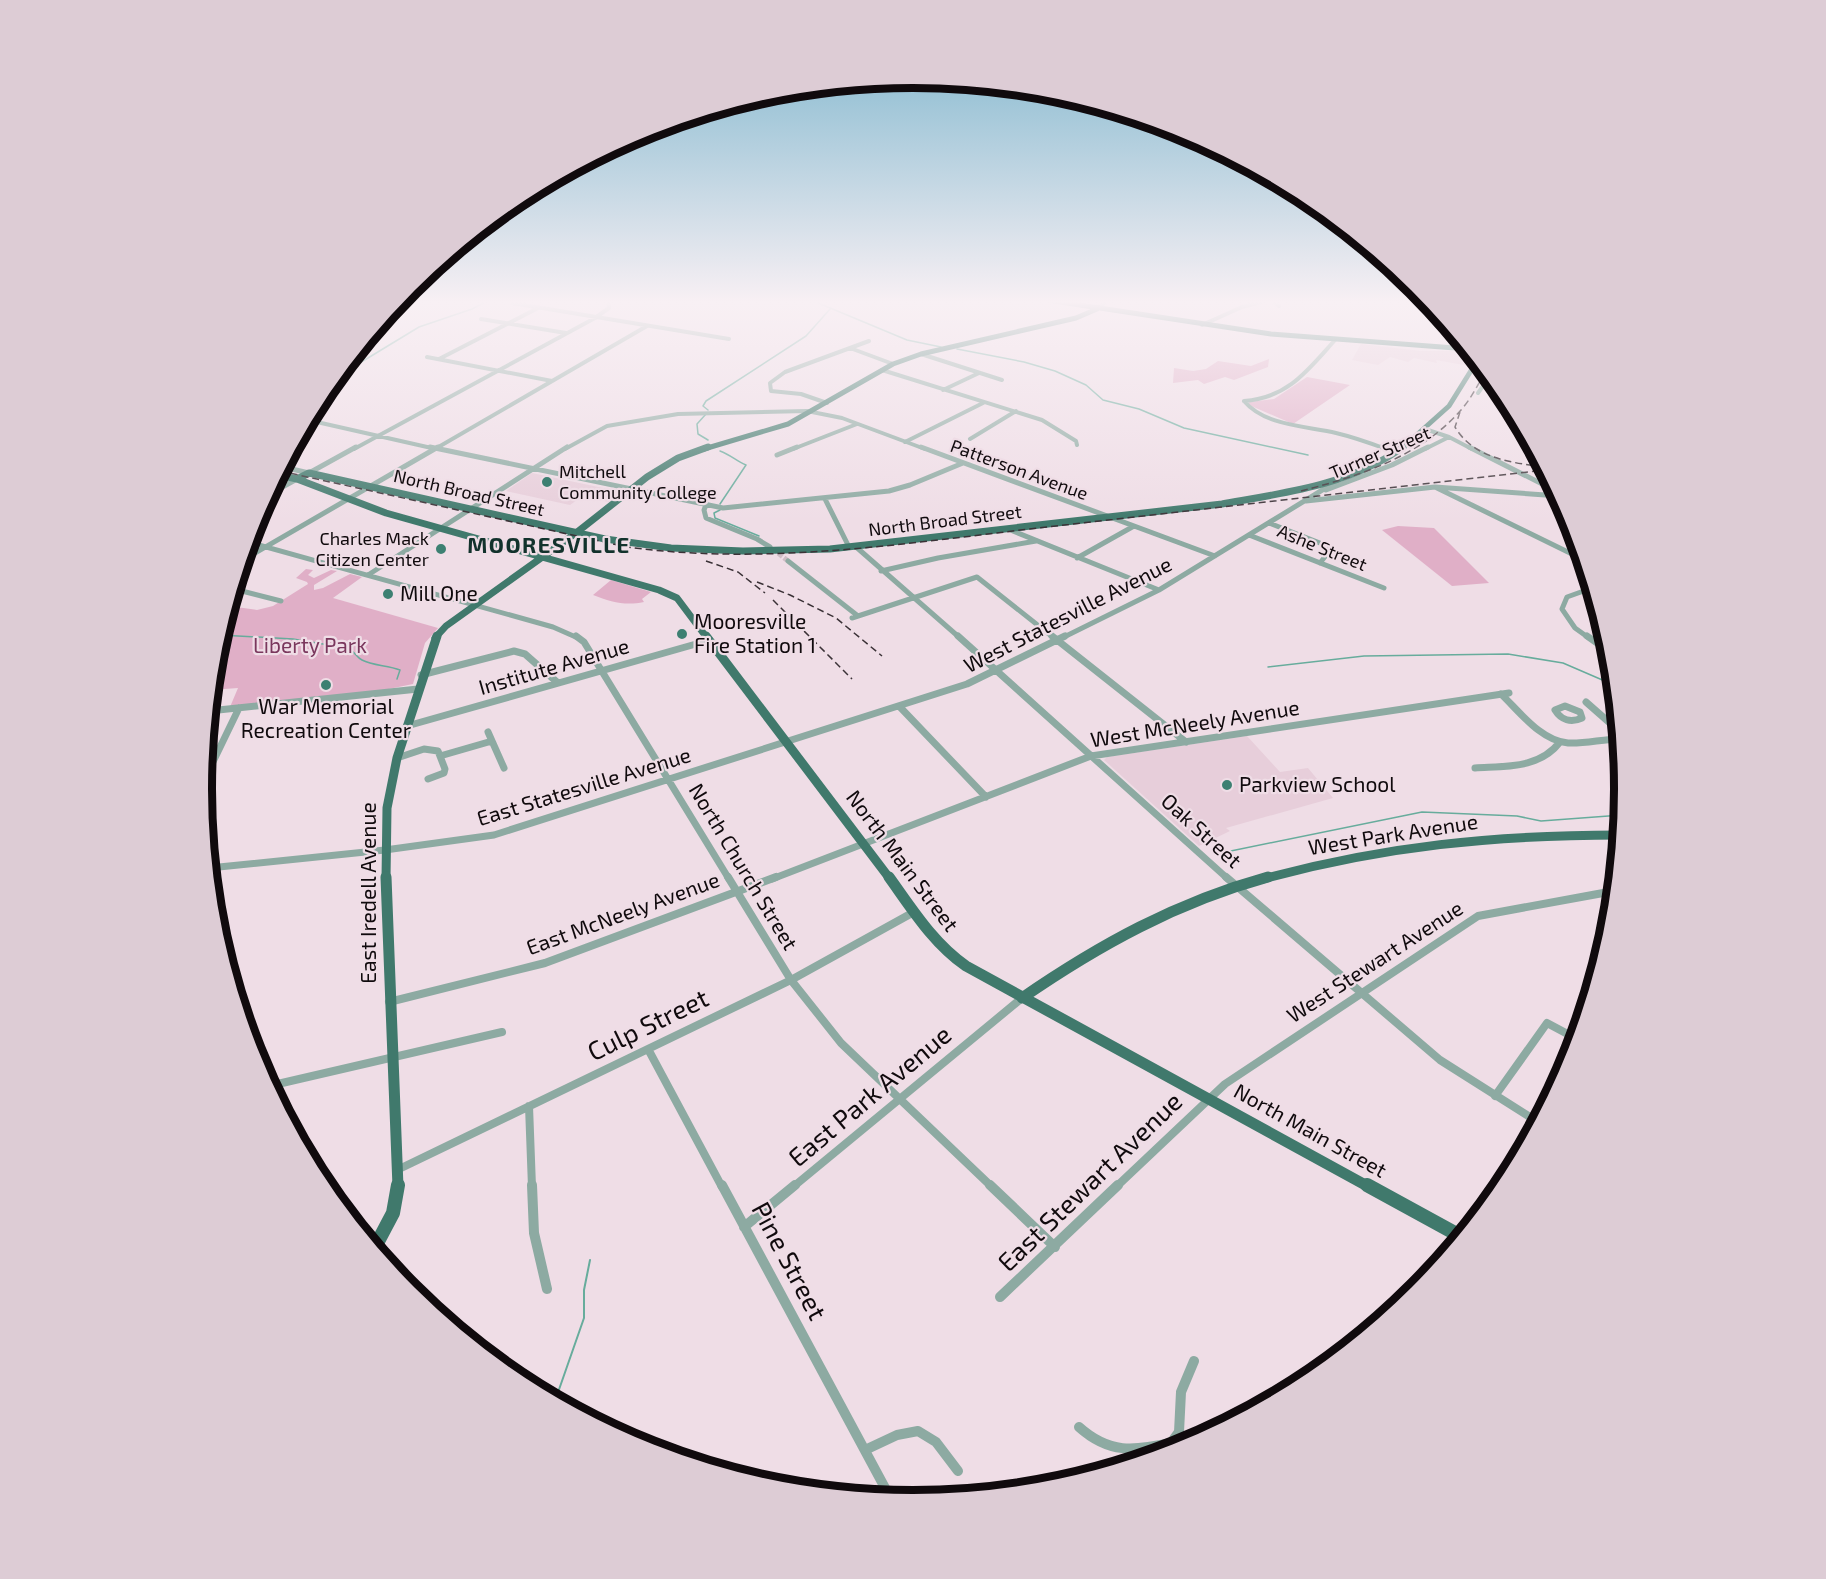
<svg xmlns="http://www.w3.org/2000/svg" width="1826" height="1579" font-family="'Exo 2',sans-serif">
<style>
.built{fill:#e7ceda}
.green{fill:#e0afc7}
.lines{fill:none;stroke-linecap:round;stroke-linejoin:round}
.stream-far1{stroke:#67ac9c;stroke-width:1.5}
.stream{stroke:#67ac9c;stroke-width:2}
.minor-tunnel{stroke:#cebdc5;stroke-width:5;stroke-dasharray:5 2;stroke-linecap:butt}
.minor-far4{stroke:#8daaa2;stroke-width:4}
.minor-far3{stroke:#8daaa2;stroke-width:5}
.minor-far2{stroke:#8daaa2;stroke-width:7}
.minor-far1{stroke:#8daaa2;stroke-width:8}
.minor{stroke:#8daaa2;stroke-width:10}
.major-far4{stroke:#40796c;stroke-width:5}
.major-far3{stroke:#40796c;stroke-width:7}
.major-far2{stroke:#40796c;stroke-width:9}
.major-far1{stroke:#40796c;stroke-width:11}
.major{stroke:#40796c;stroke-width:14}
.rail{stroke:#3b3237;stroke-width:1.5;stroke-dasharray:7 4;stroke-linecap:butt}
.poi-dot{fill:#3d8072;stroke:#efdde6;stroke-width:2}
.labels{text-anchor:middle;stroke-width:4.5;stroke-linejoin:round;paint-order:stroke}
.far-street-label{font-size:18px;fill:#100a0d;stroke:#efdde6}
.far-poi-label{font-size:18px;fill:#100a0d;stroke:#efdde6;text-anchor:start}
.poi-label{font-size:21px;fill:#100a0d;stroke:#efdde6;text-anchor:start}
.street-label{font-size:21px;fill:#100a0d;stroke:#efdde6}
.park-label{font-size:21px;fill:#7a375d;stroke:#efdde6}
.far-district-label{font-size:22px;font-weight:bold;letter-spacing:1.5px;fill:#12322c;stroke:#efdde6}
.near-street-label{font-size:26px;fill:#100a0d;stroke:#efdde6}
.rim{fill:none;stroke:#100a0d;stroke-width:8}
</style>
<rect width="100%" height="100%" fill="#efdde6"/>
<!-- built -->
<path class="built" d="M1361,344l60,7h34l18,8 -4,7 -33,-6 1,3 -23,-5 -6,4 -18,-5 -12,8 -26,-5z
M532,473l90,19 -12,10 -29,-5 -11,8 -64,-14z
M1247,736l33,36 28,-4 25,30 -107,30 4,3 -31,15 -95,-86 3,-3z"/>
<!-- green -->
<path class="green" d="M1269,359l-1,8 -34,13 -9,-3 -21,7 -6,-4 -25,3 1,-15 19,3 13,-2 12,-8 33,5z
M1307,377l43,8 -57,39 -44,-19v-3l25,-3z
M1398,526l36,2 55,55 -37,3 -70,-56z
M306,569l7,1 -5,5 6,3 17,-8 6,1 -23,14v5l9,-2 27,-14 12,3 -29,21 105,30 -13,15 -12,41 -34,7 -149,16 8,-19 -27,2 4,-40 14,-44 28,4 16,-4 35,-22 -1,-2 -11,-4z
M611,580l40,12 -9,7 2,3c-19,4 -33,0 -51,-7z"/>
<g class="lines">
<!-- stream-far1 -->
<path class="stream-far1" d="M811,300l96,40 34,7
M957,349l67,13 31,9 31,14 17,15 36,9 45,19 124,27
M335,378l84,-51 53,-18 17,-9
M708,410l-5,-4 3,-5 100,-65 25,-28
M706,414l-9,10 1,10 10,6
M720,451c11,4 16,10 26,14l-26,39
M720,510l-6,3 1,5 44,18
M220,635l73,4 54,9c7,2 9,9 15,12 11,6 26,5 38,10l-3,9
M1268,667l96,-11 144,-2 55,9 51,22
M1221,853l201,-41 95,4 24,5 81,-6"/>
<!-- stream -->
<path class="stream" d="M555,1401l29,-83v-28l6,-30"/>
<!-- minor-tunnel -->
<path class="minor-tunnel" d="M773,549l15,12"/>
<!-- minor-far4 -->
<path class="minor-far4" d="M1271,300l8,6
M397,303l22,-3
M512,303l217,36
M1097,309l11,-9
M481,319l85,14
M1202,325l40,-18 27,-7
M850,348l43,16
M921,354l81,26
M427,357l125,24
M439,359l99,-51
M882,370l160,50 34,21 1,4
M943,390l36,-17
M1478,393l12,-17
M1244,401c21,25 62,25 92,32 17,4 34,10 50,16
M1244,401c44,-3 64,-31 91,-61
M827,403l-26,-9 -30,-3 -1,-8 15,-11 84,-31
M308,420l128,29
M1425,429l24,8 23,12
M970,439l46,-28
M905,442l78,-39
M354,449l241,-131 14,-10 -1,-8
M435,449l212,-123
M565,449l42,-23 71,-12 129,-3 35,7 83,31
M793,449l64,-25
M1425,449l24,-12"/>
<!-- minor-far3 -->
<path class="minor-far3" d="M430,447l293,61 166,-17 21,-6 53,-22
M921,447l294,109
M1381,447l15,5
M1469,447l87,44
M777,455l20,-8
M283,467l26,6 47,-26
M1437,488l135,66
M1326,490l66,-25 36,-18
M268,495l29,-16
M825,499l24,48
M1306,501l129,-14 124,9
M706,505l-2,5 2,8 51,21 13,8
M1269,523l61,24 1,2 -11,14
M1008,529l151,61
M1249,535l135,53
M248,542l305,85 25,11
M855,546l105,92
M1077,558l57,-32
M243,560l195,-113
M788,561l70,55
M881,571l57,-13 98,-17
M368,575l199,-128
M234,589l47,12
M852,618l125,-41 77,61
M1062,638l97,-48 178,-109
M1589,638l-14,-10 -13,-19 5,-12 25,-9"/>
<!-- minor-far2 -->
<path class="minor-far2" d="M576,636l8,6 145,237
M958,636l270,243
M1052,636l134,106
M1587,636l24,17
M421,675l93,-24 11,3 33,29
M1501,694c18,17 40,47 67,49 17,1 35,-4 52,-4
M1586,702l33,29
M899,706l87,91
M1565,706l15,6 2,6c-11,5 -21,2 -27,-8z
M209,711l209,-22
M407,726l303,-86
M488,732l16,36
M440,756l52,-15
M397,758l27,-9 14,2 7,18 -1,4 -16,6
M1475,768c31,-2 64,1 85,-26
M202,792l8,-24 29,-60
M209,868l176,-18 109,-15 473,-151 98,-48
M772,879l319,-123 418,-63"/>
<!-- minor-far1 -->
<path class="minor-far1" d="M728,877l63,103 50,63 151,144
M1226,877l214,183 98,62
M389,1002l156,-39 231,-86
M648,1049l74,138
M269,1086l233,-54
M1495,1096l52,-73 30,16
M529,1106l3,81
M397,1170l394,-190 123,-68
M793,1187l229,-189
M1116,1187l109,-103 253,-168 136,-25"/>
<!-- minor -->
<path class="minor" d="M532,1185l2,48 13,56
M722,1185l169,314
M990,1185l65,62
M744,1227l51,-42
M1000,1297l118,-112
M1079,1427c30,27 55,24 92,16l8,-11 2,-40 13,-31
M1176,1439l9,8
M865,1450l32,-15 21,-4 18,11 22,29"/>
<!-- major-far4 -->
<path class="major-far4" d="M1047,300l224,34 197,15
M704,449l84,-25 105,-60 28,-10 155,-36 21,-9
M1401,449l48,-43 28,-45"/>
<!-- major-far3 -->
<path class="major-far3" d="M278,475l19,4 89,34 273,77 18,8 30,40
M297,479l12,-6 296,66 66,9 72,3 87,-2 392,-45c62,-11 129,-19 181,-57
M435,638l11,-12 130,-93 71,-56 31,-19 30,-11"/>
<!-- major-far2 -->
<path class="major-far2" d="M706,636l184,243
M386,879l1,-71 10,-50 40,-122
M1263,879c121,-33 232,-44 357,-44"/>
<!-- major-far1 -->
<path class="major-far1" d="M386,877l12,310
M889,877c23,32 44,66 77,89l403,221
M1022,998c77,-53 155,-96 246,-121"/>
<!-- major -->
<path class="major" d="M1367,1185l95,52
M374,1249l19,-36 5,-28"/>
<!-- rail -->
<path class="rail" d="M1460,412l-5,15c17,29 51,35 82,39
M280,471l347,76c141,19 280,-4 420,-20 166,-19 332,-38 498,-57
M1301,491c58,-15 119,-34 160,-81 10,-11 17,-26 25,-39
M706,561l32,11 27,21
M757,582l33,13 46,23 46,38
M773,600l79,79"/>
</g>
<!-- sky -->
<linearGradient id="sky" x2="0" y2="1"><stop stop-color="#74b1ca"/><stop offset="0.58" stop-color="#f8f0f4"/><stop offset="1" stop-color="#f8f0f4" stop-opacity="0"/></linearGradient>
<rect width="1826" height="521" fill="url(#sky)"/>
<!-- markers -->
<g class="poi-dot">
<circle cx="547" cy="482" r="6"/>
<circle cx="441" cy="549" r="6"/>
<circle cx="388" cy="594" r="6"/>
<circle cx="682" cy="634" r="6"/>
<circle cx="326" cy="685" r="6"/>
<circle cx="1227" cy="785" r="6"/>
</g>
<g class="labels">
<!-- far-street labels -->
<g class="far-street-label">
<text transform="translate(1380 453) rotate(-23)" y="6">Turner Street</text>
<text transform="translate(1019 470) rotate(20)" y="6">Patterson Avenue</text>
<text transform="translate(469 493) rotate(13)" y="6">North Broad Street</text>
<text transform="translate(945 521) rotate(-7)" y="6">North Broad Street</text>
<text transform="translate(1322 548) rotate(22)" y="6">Ashe Street</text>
</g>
<!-- far-poi labels -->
<g class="far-poi-label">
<text x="559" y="478">Mitchell<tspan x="559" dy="21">Community College</tspan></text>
<text x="429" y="545" text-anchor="end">Charles Mack<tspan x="429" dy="21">Citizen Center</tspan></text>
</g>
<!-- poi labels -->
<g class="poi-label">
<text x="400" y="601">Mill One</text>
<text x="694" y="629">Mooresville<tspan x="694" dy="24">Fire Station 1</tspan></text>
<text x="326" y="714" text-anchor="middle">War Memorial<tspan x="326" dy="24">Recreation Center</tspan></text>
<text x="1239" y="792">Parkview School</text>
</g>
<!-- street labels -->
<g class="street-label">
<text transform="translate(1068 615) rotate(-27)" y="7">West Statesville Avenue</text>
<text transform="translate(554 667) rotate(-16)" y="7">Institute Avenue</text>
<text transform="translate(1195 724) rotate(-9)" y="7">West McNeely Avenue</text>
<text transform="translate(584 787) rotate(-17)" y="7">East Statesville Avenue</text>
<text transform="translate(1201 831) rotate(42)" y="7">Oak Street</text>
<text transform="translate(1393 835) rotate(-9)" y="7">West Park Avenue</text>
<text transform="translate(902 861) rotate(53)" y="7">North Main Street</text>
<text transform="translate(743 867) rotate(59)" y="7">North Church Street</text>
<text transform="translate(369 893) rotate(-90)" y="7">East Iredell Avenue</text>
<text transform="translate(623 914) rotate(-20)" y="7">East McNeely Avenue</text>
<text transform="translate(1375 962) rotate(-33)" y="7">West Stewart Avenue</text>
<text transform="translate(1310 1131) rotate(29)" y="7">North Main Street</text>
</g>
<!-- park labels -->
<g class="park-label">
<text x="310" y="653">Liberty Park</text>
</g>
<!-- far-district labels -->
<g class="far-district-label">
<text x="549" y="553">MOORESVILLE</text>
</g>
<!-- near-street labels -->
<g class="near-street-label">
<text transform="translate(648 1025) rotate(-26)" y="9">Culp Street</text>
<text transform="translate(870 1096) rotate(-40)" y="9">East Park Avenue</text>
<text transform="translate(1090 1182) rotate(-44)" y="9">East Stewart Avenue</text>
<text transform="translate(789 1261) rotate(62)" y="9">Pine Street</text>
</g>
</g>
<!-- crop -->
<path d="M0 0H1826V1579H0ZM212 789a701 701 0 1 1 1402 0a701 701 0 1 1-1402 0Z" fill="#ddccd5" fill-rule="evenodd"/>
<path class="rim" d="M212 789a701 701 0 1 1 1402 0a701 701 0 1 1-1402 0Z"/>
</svg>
